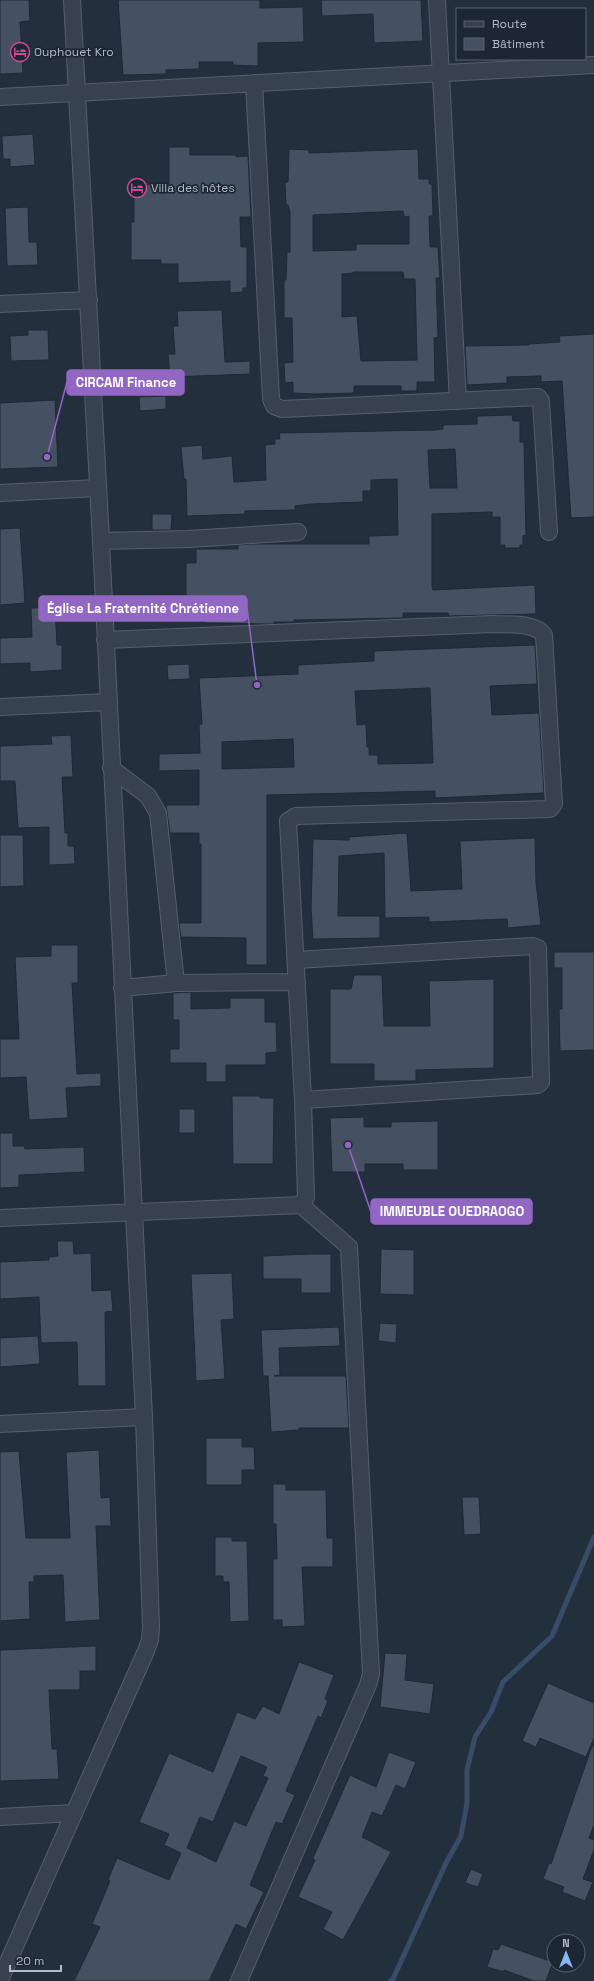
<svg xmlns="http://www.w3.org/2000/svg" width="594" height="1981" font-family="'Space Grotesk',sans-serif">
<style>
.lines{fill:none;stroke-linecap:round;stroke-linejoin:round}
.stream{stroke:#394c67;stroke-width:5}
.building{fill:#455162;stroke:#1f2835;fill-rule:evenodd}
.street-casing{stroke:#565f6c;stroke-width:18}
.street{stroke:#38414e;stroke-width:16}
.labels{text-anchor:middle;stroke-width:3.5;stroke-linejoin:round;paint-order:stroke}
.poi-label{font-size:12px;fill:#b4bcc9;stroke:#1d2633;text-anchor:start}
.leader{fill:none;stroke:#9266c3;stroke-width:1.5}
.callout-dot{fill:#9266c3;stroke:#1d2633;stroke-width:1.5}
.callout{fill:#9266c3;stroke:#9266c3;stroke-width:1.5}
.callout-label{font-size:13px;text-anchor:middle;font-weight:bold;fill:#fff}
</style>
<rect width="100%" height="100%" fill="#242f3e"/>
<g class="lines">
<!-- stream -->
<path class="stream" d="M390,1981l3,-2 53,-116 15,-27 6,-33v-33l8,-33 16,-25 12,-30 49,-46 42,-99"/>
</g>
<!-- building -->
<path class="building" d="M0,0h29l1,21 -10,1 3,51 -23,1z
M118,0h142v8l43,-1 1,35 -46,1v23l-25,-1v-3h-34v7l-33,1v4l-43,1z
M321,0h100l2,41 -49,2 -1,-29 -51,2z
M33,134l2,31 -25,2v-8h-7l-1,-23z
M169,147h21v8h46v2l12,-1 3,61h-11l1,30h6v41h-4v4l-13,1v-12l-52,2v-19h-17v-4h-30v-38h3v-37l35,-1z
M289,149l20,1v3l109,-4 1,30h10v5h3l1,32h-4l1,31h8l2,31h-4l2,59 -4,1 1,44h-18v9h-16v-5h-47v7l-39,1 -22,-1v-11l-8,1 -1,-20 9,-1 -1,-44h-8v-38h2l1,-28h3v-40l-2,-7h-2l-1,-23h3zM403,211l1,6 5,-1v28h-53v6l-43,1v-36zM353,272h50l1,7h11l2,81 -56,1 -4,-45 -15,1v-43l11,-1z
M28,207l1,35h8l1,23 -31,1 -2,-58z
M222,310l3,52 25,-1v13l-80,3 -2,-23h7l-2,-28h5l-1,-15z
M28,330h20l1,30 -38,1 -1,-25 18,-1z
M594,334v183l-23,1 -9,-137 -21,1v-6l-34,1v6l-40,2 -2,-39 64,-1v-1l31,-2 -1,-6z
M166,396v13l-26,2 -1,-14z
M55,400l3,67 -58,2v-66z
M512,415l1,6h7v21h4l2,93 -3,1v9h-3v3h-15v-3h-5v-28h-8v-5l-60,2v72l1,4 102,-5 1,29 -87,2 -1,-3h-45v5l-109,2v2h-20v2h-7l-61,-1v-3h-20v-57h10v-14h42v-4l15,-1h116v-8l29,-1 -1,-56 -26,1v11h-8v11l-52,2 -16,2v4l-50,1v3l-58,2 -1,-37h-2l-3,-32 21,-2 1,14 29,-3 2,26 32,-2 -1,-35 10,-1v-5h5l-1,-6 156,-3 8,-1v-4l34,-1v-8zM455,449l2,39h-27l-2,-38z
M152,514h20l-1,16h-19z
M20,528l5,75 -25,2v-76z
M55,607l2,38h5v25l-32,2v-9l-30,1v-26l32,-1 -1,-29z
M535,645l2,39 -47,2 2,29 47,-2 5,80 -109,5v-7l-168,4v170h-21v-27l-65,-1 -2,-14h22v-79h-2v-11h-29l-4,-28h33v-35l-40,1v-17l41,-1 -1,-29h3l-3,-46 99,-4v-9l76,-4v-10zM430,688l3,75 -55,1v-9h-9v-8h-2l-1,-23 -9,1 -2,-34zM293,739l1,28 -72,2v-27z
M189,664l1,15 -22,1 -1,-15z
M71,735l2,42h-11l3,56h3v13h6l1,18 -26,1v-38l-31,1 -3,-47h-15v-35l52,-2 -1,-8z
M407,833l4,58 51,-2 -2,-48 75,-3 1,45 5,42 -33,3 -1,-9 -78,3v-5l-44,1 -1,-65 -45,3 -1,60h42v22l-67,1 -2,-31 2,-69 36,1v-3z
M0,835h23l1,51 -24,1z
M51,945h27v38h-6l5,91 24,-1v13l-35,2 2,30 -39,2 -3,-43 -26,1v-39h19l-4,-82 36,-1z
M554,952h40v98l-34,1 -1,-42h3v-41h-8z
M354,975h28l2,51h46l-1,-45 65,-2v89l-78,2v11h-42v-17h-44v-75h21z
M191,992v17l39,-1v-10h35v24h11l1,30 -11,1v12h-40v17h-20v-19h-36v-14h9v-29h-6v-27z
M232,1096h28v2h14l-1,66h-40z
M179,1109h16v24h-16z
M364,1117v10h27v-5l47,-1v49h-35v-6h-38v8h-33l-2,-54z
M0,1133h13v13h11l1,3 59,-2 1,25 -66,3v12l-19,1z
M57,1241h16l1,13 17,-1 1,38 19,-1 2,21 -8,1 1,74h-28l-1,-44 -36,1 -2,-46 -39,2v-37l49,-2v-3l9,-1z
M381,1249l33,1v45l-34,-1z
M310,1254h21v39h-30v-14h-38v-23z
M232,1273l2,46 -13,1 4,59 -29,2 -5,-107z
M380,1323l17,1 -1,19 -18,-2z
M339,1327l1,19 -61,2 1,27 -6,1h72l3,52h-50v2l-28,2 -3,-56h-5l-2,-46z
M38,1336l2,28 -40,3v-29z
M206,1438h36v9h12l1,23h-13v15h-36z
M99,1450l2,48 9,-1 1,29h-15l4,94 -35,2 -2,-47 -29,1v6h-5l1,37 -30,2v-169l19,-1 7,87h44l-4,-86z
M273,1484h13v6h40l1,48h6v29h-31l3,59 -23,1v-7h-9v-61h4l-1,-35h-3z
M462,1497h17l2,37 -17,1z
M215,1537h17v4h15l2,80 -19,1 -1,-40h-6v-6h-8z
M96,1646v25h-16v19h-31l3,59h5l2,30 -59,2v-131z
M385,1653l22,1 -2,26 29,4 -4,30 -50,-7z
M299,1662l35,13 -9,24 3,2 -7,17 -3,-2 -32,75 9,4 -13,29 -6,-2 -26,63 14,7 -18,37 -10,-5 -27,57h-135l26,-54 -8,-3 18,-43 -2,-1 9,-22 52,22 12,-27 -17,-8 5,-11 -30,-12 30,-69 44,19 24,-60 18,7 8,-13 16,8zM241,1756l26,11 -4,9 5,2 -22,48 -12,-5 -18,41 -29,-14 13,-31 13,5z
M548,1683l46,20v35l-8,19 -46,-19 -4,9 -14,-6z
M592,1746l2,1v78l-5,13 5,2v10l-11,29 10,3 -8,19 -23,-9 2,-5 -21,-8 6,-16 2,1z
M389,1752l27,10 -11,27 -9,-4 -14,31 -10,-4 -10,25 29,15 -48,88 -20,-11 9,-17 -34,-15 17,-37 -2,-2 37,-83 26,12z
M471,1869l12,5 -5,13 -13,-4z
M501,1944l52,18 -7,19h-12l-30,-11v2l-17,-5 6,-18 5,1z"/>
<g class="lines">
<!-- street casing -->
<g class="street-casing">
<path id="street" d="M437,0l21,401
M254,83l17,316 3,7 8,3 256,-12 3,4 8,131
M0,97l594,-32
M0,304l89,-4
M0,493l97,-5
M101,541l88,-2 109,-7
M105,640l388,-16c14,1 42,-2 51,11l10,169 -4,5 -254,7 -8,5 15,279 3,97 -5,8
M0,707l108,-5
M111,768l37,28 10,17 18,170
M296,960l237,-14 5,2 3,134 -3,3 -235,15
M122,988l54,-5 121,-1
M0,1218l301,-13 48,42 22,427 -3,11 -129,296
M0,1424l144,-7
M0,1817l74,-4
M0,1980l146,-329 4,-11 1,-13 -7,-210 -43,-876 -29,-541"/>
</g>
<!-- street -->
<use href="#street" class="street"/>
</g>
<!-- icons -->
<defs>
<g id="hotel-ring" transform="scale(1)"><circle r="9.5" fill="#1d2633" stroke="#d1479c" stroke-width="1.5"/><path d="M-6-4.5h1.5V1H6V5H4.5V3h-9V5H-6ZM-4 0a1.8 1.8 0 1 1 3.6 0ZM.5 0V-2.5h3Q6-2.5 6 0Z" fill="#d1479c"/></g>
</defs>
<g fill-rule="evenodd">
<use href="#hotel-ring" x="20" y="52"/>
<use href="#hotel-ring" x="137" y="188"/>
</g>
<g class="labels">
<!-- poi labels -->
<g class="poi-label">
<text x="34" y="56">Ouphouet Kro</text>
<text x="151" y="192">Villa des hôtes</text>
</g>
</g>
<!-- callouts -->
<path class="leader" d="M47 457L67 382M257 685L247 608M348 1145L371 1212"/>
<g class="callout-dot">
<circle cx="47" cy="457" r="4"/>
<circle cx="257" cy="685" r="4"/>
<circle cx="348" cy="1145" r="4"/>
</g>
<g class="callout">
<rect x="67" y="370" width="117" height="25" rx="4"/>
<rect x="39" y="596" width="208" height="25" rx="4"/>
<rect x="371" y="1199" width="161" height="25" rx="4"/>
</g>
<g class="callout-label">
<text x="126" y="387">CIRCAM Finance</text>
<text x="143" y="613">Église La Fraternité Chrétienne</text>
<text x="452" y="1216">IMMEUBLE OUEDRAOGO</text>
</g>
<!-- legend -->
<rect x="456" y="8" width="130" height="52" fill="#1d2633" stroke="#59626f"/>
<rect x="464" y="21" width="20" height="6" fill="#38414e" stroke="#59626f"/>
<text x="492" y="28" font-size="12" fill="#b4bcc9">Route</text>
<rect x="464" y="38" width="20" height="12" fill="#455162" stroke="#59626f"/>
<text x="492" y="48" font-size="12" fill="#b4bcc9">Bâtiment</text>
<!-- north arrow -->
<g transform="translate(566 1953)"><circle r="19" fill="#1d2633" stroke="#59626f"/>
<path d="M0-3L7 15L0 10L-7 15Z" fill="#8ab4f8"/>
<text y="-6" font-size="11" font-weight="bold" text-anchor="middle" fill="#b4bcc9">N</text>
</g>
<!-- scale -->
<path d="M10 1965v6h51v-6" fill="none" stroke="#b4bcc9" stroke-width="2"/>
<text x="16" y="1965" font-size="12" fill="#b4bcc9" stroke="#1d2633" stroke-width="3" paint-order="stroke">20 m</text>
</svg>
